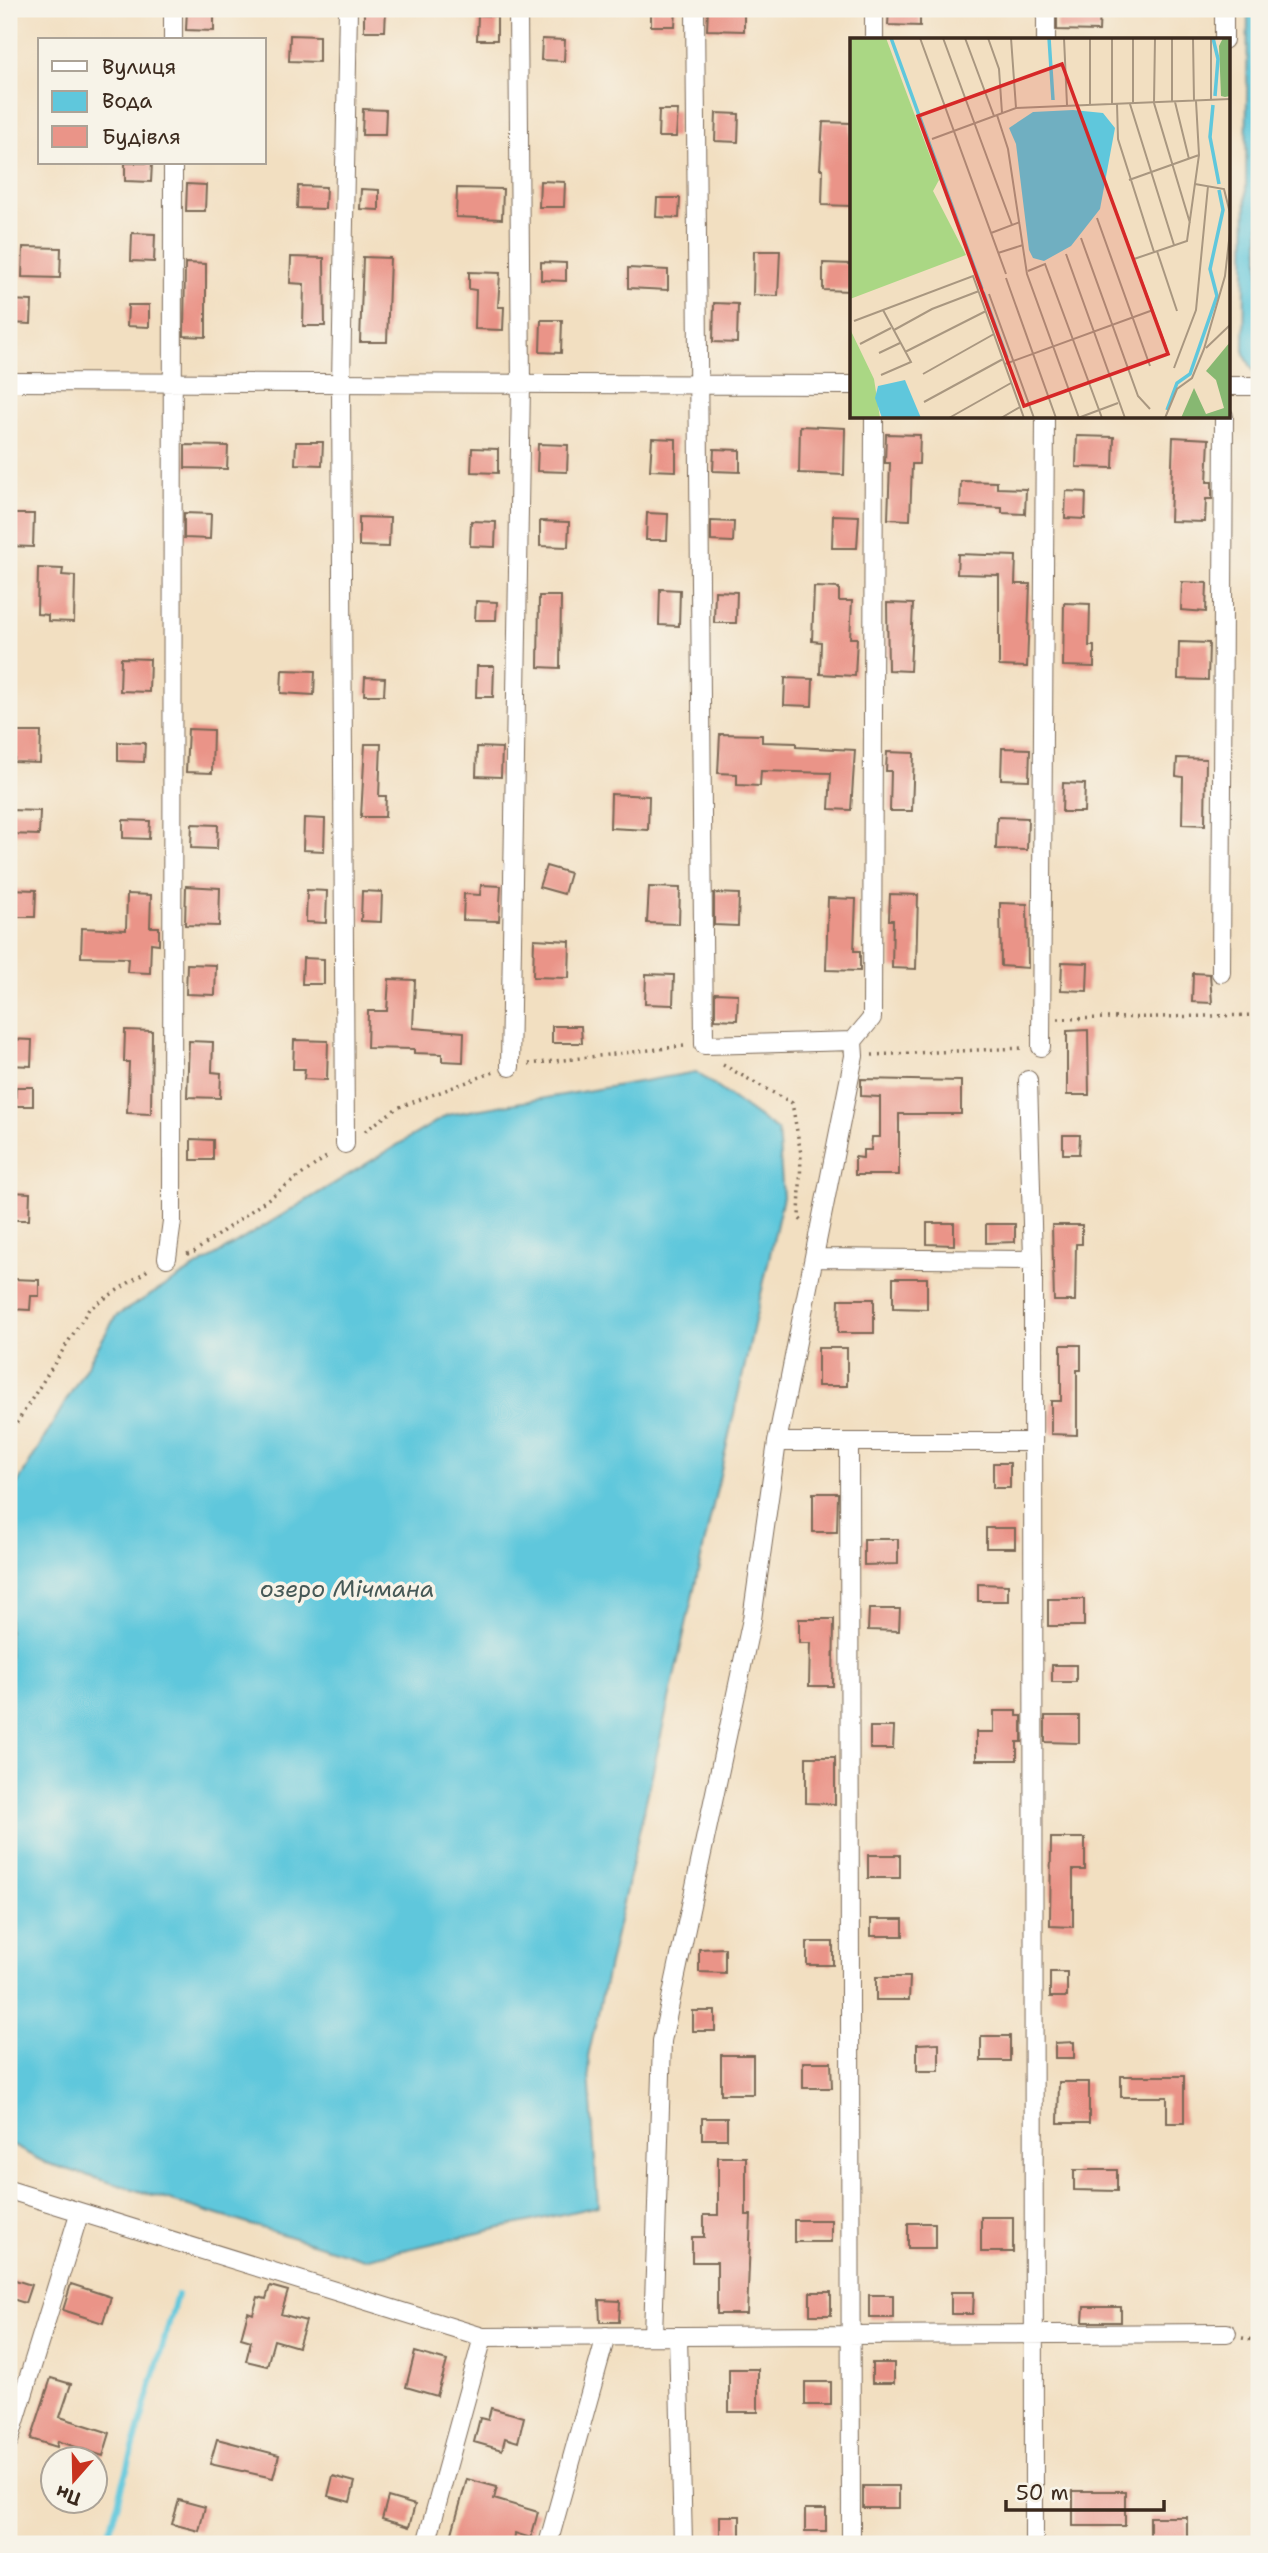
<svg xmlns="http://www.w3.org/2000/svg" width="1268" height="2553" font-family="'Shantell Sans',sans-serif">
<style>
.water{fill:#5fc7dc;stroke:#4d787d;stroke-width:2}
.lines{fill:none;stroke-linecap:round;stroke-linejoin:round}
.stream{stroke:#5fc7dc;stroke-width:6}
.building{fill:#ea9488}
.minor-casing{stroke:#7b6957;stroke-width:20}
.path{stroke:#7b6957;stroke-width:3.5;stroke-dasharray:2 5;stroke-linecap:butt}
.minor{stroke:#fff;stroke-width:18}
.labels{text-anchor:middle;stroke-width:7;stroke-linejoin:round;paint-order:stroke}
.water-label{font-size:23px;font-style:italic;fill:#465957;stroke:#f7f3e8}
.inset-river{fill:none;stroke:#5fc7dc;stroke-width:3.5}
.inset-road{fill:none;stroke:#a99780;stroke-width:2}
.view{fill:#d62828;fill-opacity:0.15;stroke:#d62828;stroke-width:3.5}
.inset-edge{fill:none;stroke:#3b2a1e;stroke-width:3.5}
</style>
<rect width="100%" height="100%" fill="#f7f3e8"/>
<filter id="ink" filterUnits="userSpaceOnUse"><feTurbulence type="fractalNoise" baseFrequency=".0143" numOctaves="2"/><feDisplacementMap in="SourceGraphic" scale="14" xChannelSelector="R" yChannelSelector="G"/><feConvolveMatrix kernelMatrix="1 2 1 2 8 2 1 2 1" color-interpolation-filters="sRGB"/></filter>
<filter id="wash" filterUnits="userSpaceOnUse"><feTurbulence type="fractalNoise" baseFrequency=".00686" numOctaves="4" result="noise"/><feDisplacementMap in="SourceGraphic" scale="28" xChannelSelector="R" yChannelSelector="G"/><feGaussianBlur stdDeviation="1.57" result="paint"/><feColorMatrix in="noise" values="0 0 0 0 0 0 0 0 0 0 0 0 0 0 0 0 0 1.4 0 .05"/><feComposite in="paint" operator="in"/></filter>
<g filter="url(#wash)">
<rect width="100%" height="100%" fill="#f2dfc1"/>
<!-- water -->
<path class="water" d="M1248,9h11v357l-6,4 -9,-16z
M696,1072l82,59 5,66 -195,860 10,149 -234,53 -318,-96 -37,-19v-646l107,-182 331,-201z"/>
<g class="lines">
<!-- stream -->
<path class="stream" d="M106,2544l71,-249"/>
</g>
<g id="blocks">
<!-- building -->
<path class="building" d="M187,9h27v22l-28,-1z
M364,9h22l-1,22h-21z
M651,9h25l-1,17h-24z
M708,9h36v22l-37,-1z
M889,9h31v17l-32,-1z
M1057,9h43l-1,22 -42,-1z
M478,15l19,1v24h-20z
M290,35l29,1v26l-30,-1z
M542,39l23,1 -1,21 -23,-1z
M363,109l23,1 -1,25h-23z
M659,110h19l-2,27h-18z
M716,113l23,1 -1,28 -23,-1z
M823,122l28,1v83l-29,-1 1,-36h-3z
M125,163h27l-1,19 -26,-1z
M540,181l25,1 -1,25h-25z
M187,184l19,1 -1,26h-19z
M298,186l28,1 -1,22 -28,-1z
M457,188l46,1 -1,30 -46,-2z
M361,189l18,1v20l-19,-1z
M657,198h23l-1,20 -23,-1z
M132,233l23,1 -1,28 -23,-1z
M23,247l38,1 -1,30 -38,-1z
M754,251h26l-2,45 -25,-1z
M291,257l33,1 1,68h-22l1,-42 -14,-1z
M363,257l27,1 -3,84h-27z
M541,262l25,1v18l-25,-1z
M185,263l21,1v73l-22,-1z
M823,263l28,1v27l-28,-1z
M628,268l40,2v20l-40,-2z
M469,272l31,1 -2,34h6l-1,23 -28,-1 1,-39 -7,-1z
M9,300l23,1 -1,23 -22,-1z
M714,303l24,1 -1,39 -24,-1z
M128,305h21v22l-22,-1z
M541,320h21l-1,33 -21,-1z
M800,426l45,2 -1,47 -45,-2z
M886,434l34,1 -1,29h-7l-2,56 -22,-1 2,-56h-5z
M1077,436l37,1 -1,31 -37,-1z
M1173,437l36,2 -2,43h5v17h-6l-1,23 -35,-1z
M652,438l24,1v32l-26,-1z
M296,442h27l-1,23 -27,-1z
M538,444l30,1 -1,27 -30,-1z
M185,445l43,1 -1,23 -42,-1z
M472,448l26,1v24l-27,-1z
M714,449l26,1v22l-27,-1z
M961,481l36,1v6l29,1 -1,25 -23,-1v-5l-42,-2z
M1066,491l20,1 -1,27 -20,-1z
M184,513l27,1 -1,25 -26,-1z
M647,513l21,1 -1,26h-21z
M14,514h20l-1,33 -24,-1v-24l5,1z
M833,515l26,1 -2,32h-25z
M359,517l31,1 -1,29 -30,-1z
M471,521l25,1 -1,25 -25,-1z
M540,521l29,1 -1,25 -28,-1z
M711,521l23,1 -1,20 -22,-1z
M958,554l58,2 -1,28h15l-3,83 -28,-1v-91l-42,-1z
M38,568l25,1 -1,6 13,1 -1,46 -26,-1v-6l-11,-1z
M1182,582l25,1 -1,29 -25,-2z
M814,587l25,1v13h13l-2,37h7l-2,38 -35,-2 1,-32 -9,-1z
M660,589l20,1 -1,36 -20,-1z
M715,591l22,1 -1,31h-22z
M539,596h22l-1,72 -22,-1z
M476,601l21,1 -1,18h-21z
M887,603l26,1 -3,67 -22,-1z
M1064,603l26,1 -1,42h5v21l-31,-1z
M1179,642l30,1 -1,37 -30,-1z
M121,658l29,1 -1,33 -29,-1z
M477,666h17l-1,31h-17z
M282,670l33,1 -1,24 -33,-2z
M365,677l20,1 -1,17h-20z
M785,678l28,1 -1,27 -28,-1z
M188,729l25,1 -1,43 -26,-1z
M16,732h25l-1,31 -26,-1z
M720,734l42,1v7l34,1v4l59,3 -4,60 -22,-1 2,-36 -70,-2 -1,15 -23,-1v-11l-19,-1z
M118,742l27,1 -1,19 -26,-1z
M365,744h16l-2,52h7l-1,21h-24z
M477,747l25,1 -1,29 -25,-1z
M1002,748l28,1 -1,31 -28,-1z
M887,752l27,1 -2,58h-22l1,-40h-5z
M1177,758l29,1 -1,66 -23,-1 1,-47 -7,-1z
M1063,783l22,1 -1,28h-22z
M611,794l38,2 -1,34 -38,-2z
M10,810l30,1 -1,24 -30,-1z
M997,817l31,1 -1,32 -31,-1z
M304,818l21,1 -1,32 -21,-1z
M123,820l27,1 -1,18 -26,-1z
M192,824l26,1 -1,24 -26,-1z
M546,866l24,7 -6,21 -25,-7z
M481,885l20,1 -2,35 -36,-1 1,-26 16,1z
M186,886l34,2 -1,38 -34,-1z
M649,887l31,1 -1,36 -32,-1z
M9,889l27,1 -1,27h-26z
M307,890l20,1 -1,32 -20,-1z
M362,891l20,1 -1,30 -20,-1z
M714,893l25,1 -1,32 -24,-1z
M127,894l24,1 -1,32h9v17l-8,-1 -1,30 -23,-1 1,-14 -47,-1 1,-29 44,2z
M890,894l28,1 -2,74 -24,-1 1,-48h-4z
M828,898l28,1 -2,52h6v20l-34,-1z
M1000,903l27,1 1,64 -27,-2z
M534,939l36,2 -1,37 -36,-1z
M303,958l21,1v25h-22z
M1062,962l26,1 -1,28 -26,-1z
M187,964l29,1 -1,30 -29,-1z
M1193,973l17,1 2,29 -20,-1z
M646,974l28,1 -1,30 -28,-1z
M389,979l26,1 -2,48 51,4 -1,30 -21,-1v-7l-28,-1v-4l-47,-1 1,-37h19z
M715,993l23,1 -1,26 -22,-1z
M552,1026h29l1,17h-30z
M125,1030l27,1 -1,83 -24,-1 2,-51h-5z
M1088,1030l1,65h-22v-64z
M9,1039l23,1 -1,26 -22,-1z
M294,1040l34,1 -1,39 -23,-1 1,-10h-12z
M189,1041l24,1 -1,30 9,1 -1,25 -33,-1z
M861,1079l100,2v33h-62v61h-44v-18l8,1v-8h8l1,-13h8v-40l-19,-1z
M16,1087h17v19h-18z
M1063,1135h17l-1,19h-16z
M191,1139l22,1v20h-22z
M11,1192l19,1 -1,27h-19z
M927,1223h27v22l-27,-1z
M986,1224h29v18l-29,1z
M1052,1225h30v19h-6l-1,57h-21z
M893,1278h34v31l-34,-1z
M11,1279l28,1v16h-8l-1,14 -20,-1z
M839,1299h35v34h-36z
M1061,1345h20v25h-4v65l-26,-1v-33h10z
M818,1348h29v38h-29z
M993,1463h17v25h-17z
M813,1493h25l-1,39h-24z
M986,1528h29v20h-29z
M864,1539h34v25l-34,1z
M978,1584l30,1v16h-30z
M1048,1599h36v27h-36z
M869,1609h31l-1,22 -31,-1z
M799,1619h35l-1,67h-24l1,-43h-11z
M1052,1665h24v17h-24z
M994,1711h23v5h5v26h-5v18h-41v-28h18z
M1045,1716h34v27l-34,-1z
M870,1727h24l-1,22h-23z
M806,1757h29v47l-29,-1z
M1051,1838h34v32h-12v57l-23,-1z
M868,1855h32v23h-32z
M871,1919h32v17h-32z
M807,1942h26v23h-26z
M725,1948v25l-26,-1v-23z
M1050,1972h17v25h-17z
M876,1977h34l-1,23h-33z
M693,2011h22v20h-22z
M981,2036h29v25h-29z
M1074,2042v16h-19v-15z
M939,2043v28h-22v-27z
M721,2055h32v39h-32z
M803,2062h28l1,26h-29z
M1121,2076h63v47h-17v-26h-46z
M1059,2082h30v41h-31z
M702,2118h25v21h-25z
M718,2157h28v58h5l-4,99h-30v-52h-25v-25h12v-22h14z
M1074,2170h43v21l-43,-1z
M981,2217h32v35h-32z
M794,2220h37v22h-37z
M908,2223h27v25h-27z
M9,2278l22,7 -6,18 -16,-5z
M71,2284l40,13 -8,26 -40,-13z
M270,2286l18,5 -7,23 25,7 -8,26 -24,-7 -7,26 -21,-5 5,-20 -10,-3 7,-26 5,2 5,-17 8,2z
M810,2292h21v23h-21z
M951,2292h23l-1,22h-22z
M869,2295h24v23h-24z
M599,2300l21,1 -1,21h-19z
M1084,2307h37v15h-38z
M415,2352l32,9 -10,35 -31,-9z
M872,2363h22v20h-22z
M729,2369h29v43h-29z
M51,2378l20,6 -11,33 50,16 -7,23 -45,-15 -1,6 -26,-8z
M805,2382h26v23h-26z
M491,2408l33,9 -6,25 -13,-4 -3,12 -28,-8 6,-24 8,2z
M217,2439l62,16 -6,23 -63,-14z
M333,2476l22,6 -5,20 -22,-6z
M467,2479l30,8 -3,12 44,13 -7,26 -16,-5 -1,11h-65z
M863,2486h36v22h-36z
M1073,2491h52v35h-52z
M388,2497l27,8 -6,22 -27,-8z
M179,2500l26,7 -6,24 -27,-7z
M805,2509h21v22h-21z
M720,2516h20v27h-20z
M1150,2517h37v23h-37z"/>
</g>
</g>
<g filter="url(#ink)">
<use href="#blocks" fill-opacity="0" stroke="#7b6957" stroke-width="2"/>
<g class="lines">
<!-- minor casing -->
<g class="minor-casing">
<path id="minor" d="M695,9l9,1036 149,-4
M874,9v31
M1224,9v31
M173,40v-31
M1046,40v-31
M9,382l843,3
M1228,386h31
M1221,973l3,-557
M1041,1047l4,-631
M510,1067l11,-683 -3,-375
M1028,1080l5,180 1,1284
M345,1144l-4,-761 7,-374
M167,1258l5,-37 1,-1058
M816,1258l217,2
M777,1442h256
M849,1442l2,1102
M9,2190l474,147 744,-4
M653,2336l9,-295 90,-422 25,-177 77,-386 -1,-15 19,-23 2,-602
M678,2336l5,208
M9,2441l70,-227
M426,2544l57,-207
M548,2544l58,-208"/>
</g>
<!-- path -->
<path class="path" d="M1058,1019l201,-4
M872,1055l150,-7
M529,1064l155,-18
M723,1065l69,38 9,51 -2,64 3,3
M365,1131l32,-23 97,-36
M187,1254l7,-2 135,-97
M9,1435l80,-126 62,-41
M1242,2338l17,3"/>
<!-- minor -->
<use href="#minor" class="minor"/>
</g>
</g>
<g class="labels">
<!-- water labels -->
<g class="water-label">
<text x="347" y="1597">озеро Мічмана</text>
</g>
</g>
<!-- overview -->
<g transform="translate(850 38)">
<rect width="380" height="380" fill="#f2dfc1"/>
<path d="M0,0h36l53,142 -6,11 33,64 -116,44zM0,291l24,50 6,39h-30z" fill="#aad784"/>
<path d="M373,0h7v58l-5,1 -4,-1 -2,-50zM380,304v76h-49l13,-30 12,26 18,-6 -8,-28 -10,-9z" fill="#87b872"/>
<path d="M223,72l30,3 12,15 -15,81 -29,37 -27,15 -11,-3 -4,-8 -13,-106 -7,-16 24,-16zM55,342l16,38h-39l-7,-20 3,-12z" fill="#5fc7dc"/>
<path class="inset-river" d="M41,0l91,251M199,0l4,62M363,0l5,21 -3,37M363,67l-3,32 9,47M133,254l24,66M317,372l10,-27 13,-9 27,-78 -7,-27 13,-59 -4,-20"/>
<path class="inset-road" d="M70,0l86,236M93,0l69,187M115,0l29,78M138,0l11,31 3,44M161,0l5,70M214,0l3,67M240,0v67M305,0l-1,65 36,120M322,0v64M343,0l1,63M361,0v63M325,64l14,57M262,66v-66M267,66l1,35 36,113M280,66l44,141M283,66v-66M147,77l11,34 19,125 52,144M82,101l84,-31 214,-9M279,142l70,-25M345,146l29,5 6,24M267,176l49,133M247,180l53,148M141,195l29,-11M231,200l57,158 12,13M307,213l20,60M148,215l25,-8M216,216l59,164M284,221l53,-18 12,-86 -3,-54M178,233l17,-7 57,154M156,240l50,140M139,256l45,124M4,283l119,-45 51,142M44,292l38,-21 47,-18M10,306l31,-16M356,310l24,-23M55,314l81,-41M29,315l21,-10M155,326l148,-54M324,330l22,-58 12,-124M73,336l71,-40M31,337l30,-13 -28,-52M74,364l79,-43M99,380l62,-35M151,380l19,-11M228,380l40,-15M315,380l12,-29 15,-11 12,-29 21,-73 5,-44"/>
<path class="view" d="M212,26l106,290 -144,52 -106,-290z"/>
<rect width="380" height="380" class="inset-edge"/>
</g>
<!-- margin -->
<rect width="1268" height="2553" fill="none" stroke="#f7f3e8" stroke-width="35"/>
<!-- legend -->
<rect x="38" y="38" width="228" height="126" fill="#f7f3e8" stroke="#aca397" stroke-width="2"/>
<rect x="52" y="61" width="35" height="10" fill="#ffffff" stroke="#aca397" stroke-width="2"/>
<text x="102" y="74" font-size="21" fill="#3b2a1e">Вулиця</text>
<rect x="52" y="91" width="35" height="21" fill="#5fc7dc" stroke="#aca397" stroke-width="2"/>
<text x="102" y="108" font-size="21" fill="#3b2a1e">Вода</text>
<rect x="52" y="126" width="35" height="21" fill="#ea9488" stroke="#aca397" stroke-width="2"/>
<text x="102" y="144" font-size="21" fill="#3b2a1e">Будівля</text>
<!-- north arrow -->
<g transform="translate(74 2480) rotate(200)"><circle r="33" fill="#f7f3e8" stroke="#aca397" stroke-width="2"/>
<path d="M0-5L12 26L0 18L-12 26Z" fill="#c8321e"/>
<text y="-10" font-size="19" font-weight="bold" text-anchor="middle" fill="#3b2a1e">Пн</text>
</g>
<!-- scale -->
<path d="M1006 2500v10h158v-10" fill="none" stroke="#3b2a1e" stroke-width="3.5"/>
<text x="1016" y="2500" font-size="21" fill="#3b2a1e" stroke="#f7f3e8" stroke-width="5" paint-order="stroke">50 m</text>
</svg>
